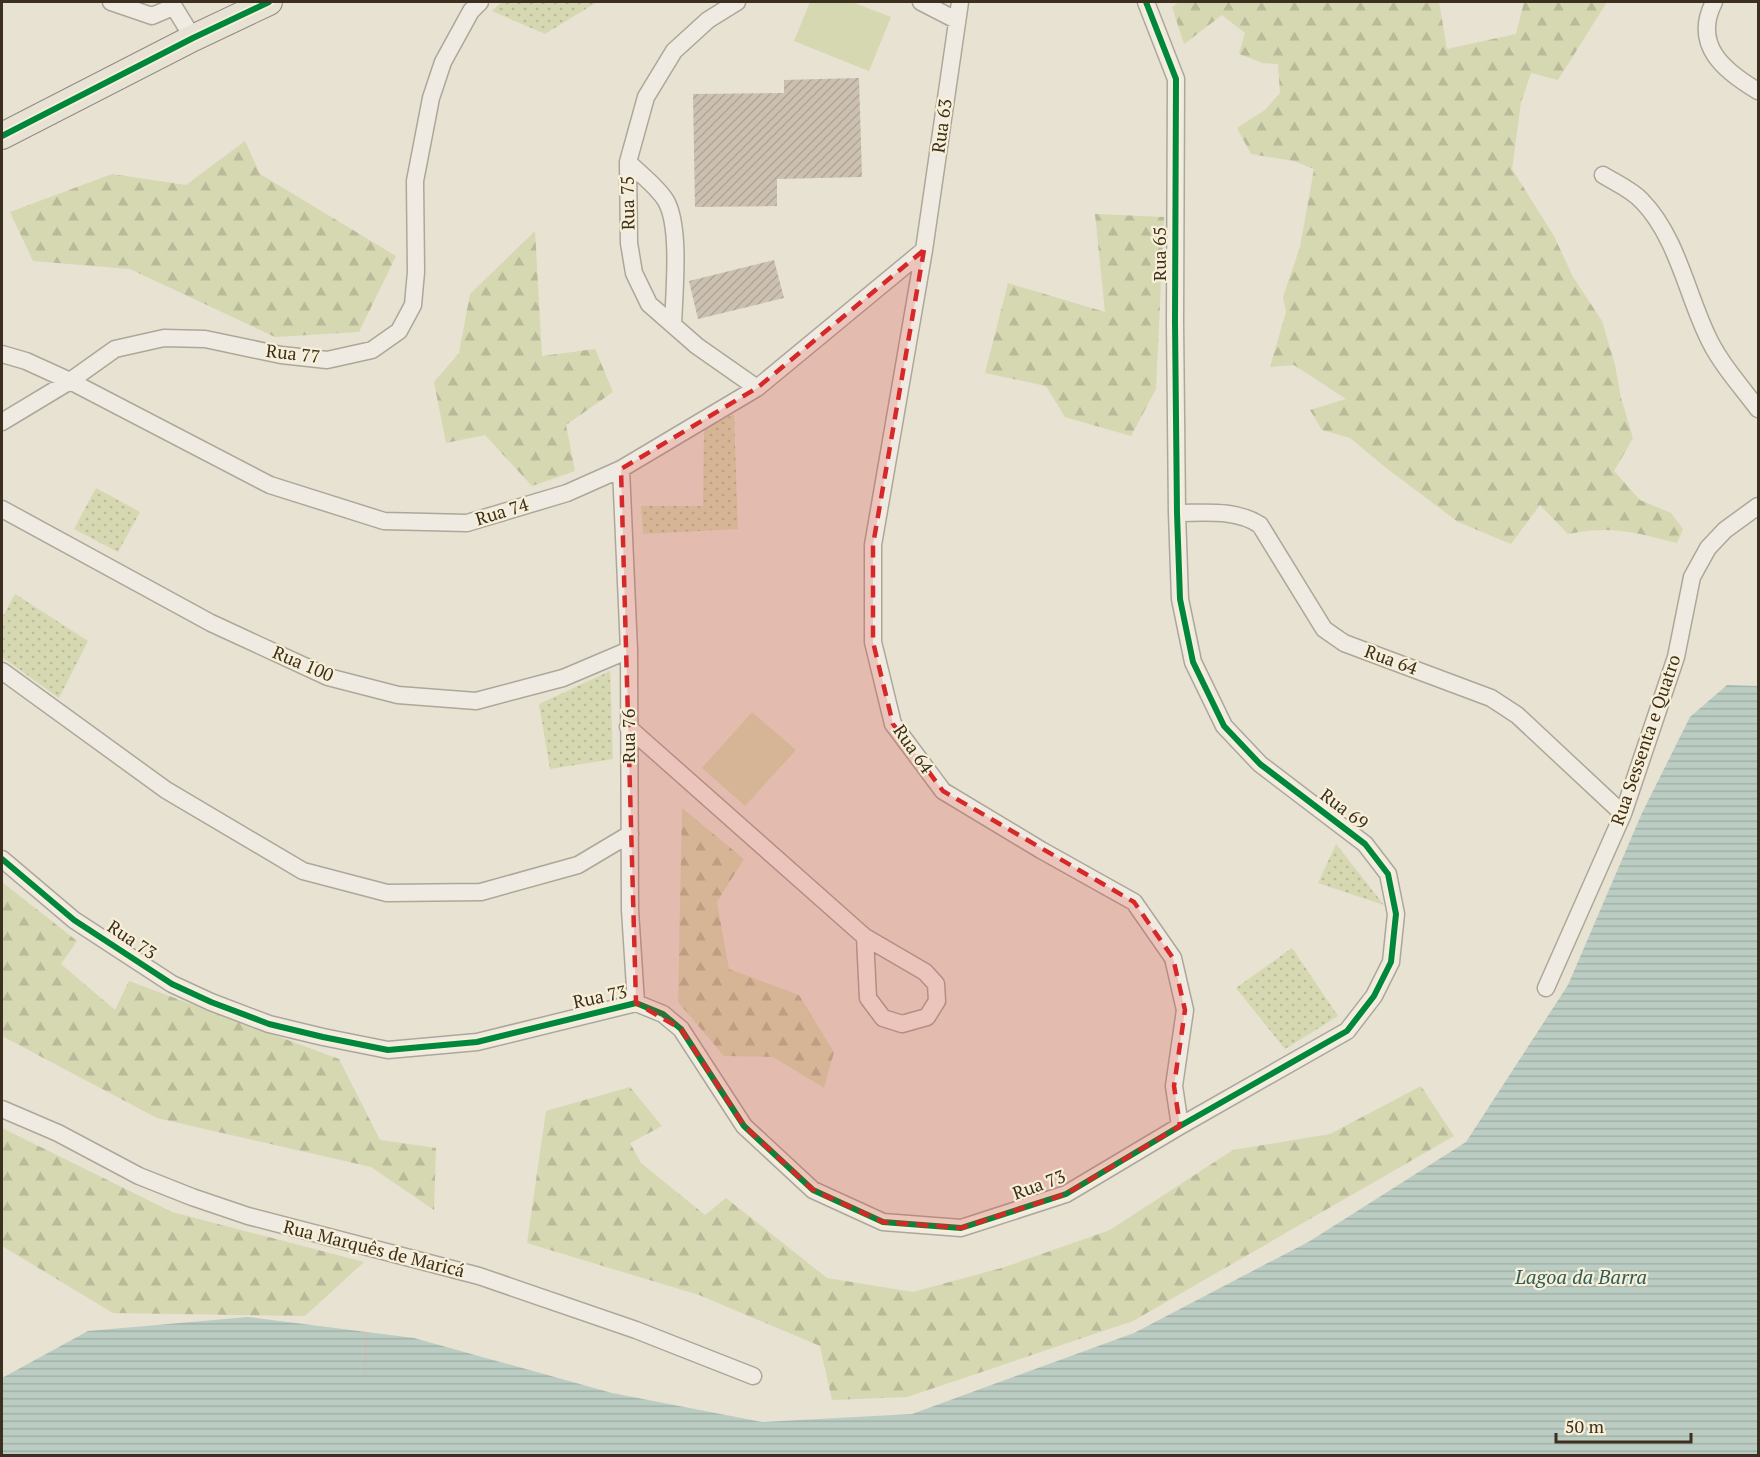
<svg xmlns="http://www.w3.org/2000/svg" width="1760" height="1457" font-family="'PT Serif',serif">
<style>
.grass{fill:url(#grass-dots)}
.forest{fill:url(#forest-firs)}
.green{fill:#d6d8b2}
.water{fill:url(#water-rules)}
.building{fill:url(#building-hatch)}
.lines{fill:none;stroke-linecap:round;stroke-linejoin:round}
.street-casing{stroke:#ada799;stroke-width:19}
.primary-casing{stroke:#928c80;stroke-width:28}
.path{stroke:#c8c3b9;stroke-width:3;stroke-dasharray:4.5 3;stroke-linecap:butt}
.street{stroke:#f0ebe2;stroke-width:16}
.primary{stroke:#e7e2d4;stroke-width:26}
.cycleway-casing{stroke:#f8efd7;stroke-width:10}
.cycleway{stroke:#00873e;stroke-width:6}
.marked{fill:#d62828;fill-opacity:0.2;stroke:#d62828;stroke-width:4.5;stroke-dasharray:12 8;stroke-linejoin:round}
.labels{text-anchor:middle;stroke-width:4.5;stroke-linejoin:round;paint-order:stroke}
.street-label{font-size:18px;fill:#3d2f1f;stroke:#f8efd7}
.water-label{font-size:20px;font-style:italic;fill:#2e5e5c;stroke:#f8efd7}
</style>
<defs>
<pattern id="grass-dots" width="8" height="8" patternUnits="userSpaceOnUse" patternTransform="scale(1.5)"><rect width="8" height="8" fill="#d6d8b2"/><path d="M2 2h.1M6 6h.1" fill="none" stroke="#b9ba99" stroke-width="1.8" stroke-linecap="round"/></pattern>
<pattern id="forest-firs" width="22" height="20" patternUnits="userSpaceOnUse" patternTransform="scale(1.5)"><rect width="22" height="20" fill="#d6d8b2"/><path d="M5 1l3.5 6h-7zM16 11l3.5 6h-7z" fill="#b9ba99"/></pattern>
<pattern id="water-rules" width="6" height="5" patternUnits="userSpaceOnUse" patternTransform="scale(1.5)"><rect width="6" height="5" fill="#bbcdc3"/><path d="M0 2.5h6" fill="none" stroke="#a2b0a7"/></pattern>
<pattern id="building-hatch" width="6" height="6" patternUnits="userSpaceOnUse" patternTransform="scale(1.5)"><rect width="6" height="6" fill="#ccc0b1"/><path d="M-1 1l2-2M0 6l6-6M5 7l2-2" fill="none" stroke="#b0a598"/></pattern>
</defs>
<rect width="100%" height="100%" fill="#e7e2d1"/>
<!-- grass -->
<path class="grass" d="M502,2h95l-52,32 -53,-23z
M734,414l4,115 -95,5 -2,-28h62l1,-78z
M96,488l44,24 -22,40 -44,-23z
M15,594l73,47 -29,57 -57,-41v-39z
M610,671l3,88 -63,10 -11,-65z
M1336,844l48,61 -66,-22z
M1292,948l46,68 -53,33 -49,-61z"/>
<!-- forest -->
<path class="forest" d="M1179,2h260l8,47 69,-15 8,-32h83l-49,78 -27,-7 -10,29 -9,67 42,67 19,41 29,44 13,44 6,33 12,40 -19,33 26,29 31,13 12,16 -6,14c-42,-11 -66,-18 -109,-9l-28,-29 -29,39 -53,-22 -73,-55 -35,-29 -28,-8 -12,-20 36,-11 -52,-34 -24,2 16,-55 -3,-15 17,-50 14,-78 -20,-8 -43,-7 -14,-26 28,-18 15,-17 -2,-29 -15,-1 -24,-9 6,-21 -23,-18 -38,29 -12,-37z
M245,141l15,33 136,82 -37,76 -84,5 -145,-68 -97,-8 -23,-49 102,-38 74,11z
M1095,214l69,3 -8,172 -25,47 -66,-19 -19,-31 -61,-13 23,-90 97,29z
M535,231l7,125 53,-7 18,43 -47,33 9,46 -43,15 -47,-51 -39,8 -12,-61 25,-29 11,-59z
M682,808l62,51 -27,43 12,67 70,26 35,57 -10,36 -51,-31 -49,-1 -46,-54z
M2,882l75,59 -16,23 54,46 14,-29 210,78 41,81 56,8 -2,62 -63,-43 -214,-49 -155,-82z
M1421,1086l33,50 -321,185 -226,76 -75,3 -12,-54 -121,-51 -172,-52 19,-132 84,-24 32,39 -32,17 11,20 64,52 21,-17 101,80 86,14 92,-25 105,-37 123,-80 97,-16z
M2,1128l170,84 192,50 -59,54 -192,-3 -111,-67z"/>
<!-- green -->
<path class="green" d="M810,2h42l39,15 -22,54 -75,-30z
M752,712l44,38 -51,56 -43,-38z"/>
<!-- water -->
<path class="water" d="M1727,685l31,1v769h-1756v-77l86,-47 160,-14 166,21 198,55 150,29 150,-8 222,-81 176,-92 156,-99 102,-157 74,-172 48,-96z"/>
<!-- building -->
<path class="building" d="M859,78l3,99 -85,2v27l-82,1 -2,-113 91,-1v-13z
M774,260l10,38 -86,21 -9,-38z"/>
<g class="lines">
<!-- street casing -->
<g class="street-casing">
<path id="street" d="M111,2l41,14 21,-9
M171,2l22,36
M737,2l-29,18 -34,31 -28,46 -18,65 1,81 5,30 15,31 48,42 60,42
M921,2l35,18
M960,2l-36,248 -51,295v97l20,82 50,67 98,59 93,52 39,56 12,52 -11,76 6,40
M1714,2c-22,43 10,69 44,89
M628,162c12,12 30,25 38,39 15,26 8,93 7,124
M1603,175c13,8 29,15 39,26 34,35 44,89 64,132 12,28 34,52 52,76
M2,354l24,7 44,20 200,104 114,36 83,2 100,-30 54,-24 136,-81 167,-138
M2,422l68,-41 45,-32 49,-11 41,1 76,16 46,5 45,-10 27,-19 14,-26 3,-33 -1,-91 16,-83 12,-36 28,-51 9,-9
M621,469l8,181 1,260 6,93
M2,509l209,114 117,54 70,18 78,6 87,-23 66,-28
M1177,513c28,0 59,-4 83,12l64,104 20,14 147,55 26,17 106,99
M2,671l164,119 137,81 84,22 94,-1 97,-27 52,-31
M628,727l237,210 60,35 11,12 1,17 -10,16 -25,7 -19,-6 -15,-20 -3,-61
M2,859l72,61 98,64 39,18 58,22 54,13 65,13 89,-8 159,-39 27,11 18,15 63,97 69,64 70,32 78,6 105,-34 114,-68 167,-95 27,-35 17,-34 5,-48 -8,-40 -23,-30 -105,-80 -36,-38 -31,-64 -13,-63 -3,-86 -2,-191 1,-243 -30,-77
M1546,988l77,-174 53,-157 16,-80 16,-29 17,-18 33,-24
M2,1109l56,24 81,43 53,21 56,19 231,60 157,54 117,46"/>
</g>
<!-- primary casing -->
<g class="primary-casing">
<path id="primary" d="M2,136l191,-98 76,-36"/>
</g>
<!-- path -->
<path class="path" d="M365,1375l1,-43"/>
<!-- street -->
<use href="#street" class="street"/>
<!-- primary -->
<use href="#primary" class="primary"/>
<!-- cycleway casing -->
<g class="cycleway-casing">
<path id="cycleway" d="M2,136l191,-98 76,-36
M2,859l72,61 98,64 39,18 58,22 54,13 65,13 89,-8 159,-39 27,11 18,15 63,97 69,64 70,32 78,6 105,-34 114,-68 167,-95 27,-35 17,-34 5,-48 -8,-40 -23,-30 -105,-80 -36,-38 -31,-64 -13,-63 -3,-86 -2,-191 1,-243 -30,-77"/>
</g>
<!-- cycleway -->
<use href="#cycleway" class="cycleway"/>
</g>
<!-- marked area -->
<path class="marked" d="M924,250l-51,295v97l20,82 50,67 191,111 39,56 12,52 -11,76 6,40 -114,68 -105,34 -78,-6 -70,-32 -69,-64 -63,-97 -45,-26 -15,-534 136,-81z"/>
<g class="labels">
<!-- street labels -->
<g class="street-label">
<text transform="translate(942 126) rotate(-82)" y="6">Rua 63</text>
<text transform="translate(628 203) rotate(-91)" y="6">Rua 75</text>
<text transform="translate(1160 254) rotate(-90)" y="6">Rua 65</text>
<text transform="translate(293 354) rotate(7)" y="6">Rua 77</text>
<text transform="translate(502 512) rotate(-17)" y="6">Rua 74</text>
<text transform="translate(1391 660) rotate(20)" y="6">Rua 64</text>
<text transform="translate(303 664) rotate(23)" y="6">Rua 100</text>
<text transform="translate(629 736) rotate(-90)" y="6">Rua 76</text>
<text transform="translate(1646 740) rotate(-71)" y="6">Rua Sessenta e Quatro</text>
<text transform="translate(913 749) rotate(55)" y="6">Rua 64</text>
<text transform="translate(1344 809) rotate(37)" y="6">Rua 69</text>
<text transform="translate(132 940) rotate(34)" y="6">Rua 73</text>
<text transform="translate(600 997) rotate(-12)" y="6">Rua 73</text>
<text transform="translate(1039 1185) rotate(-20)" y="6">Rua 73</text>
<text transform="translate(374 1249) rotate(14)" y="6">Rua Marquês de Maricá</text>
</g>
<!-- water labels -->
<g class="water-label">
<text x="1581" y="1284">Lagoa da Barra</text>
</g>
</g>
<!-- border -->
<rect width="1760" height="1457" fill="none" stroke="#3d2f1f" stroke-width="6"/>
<!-- scale -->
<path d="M1556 1433v9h135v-9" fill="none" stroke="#3d2f1f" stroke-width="3"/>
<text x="1565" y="1433" font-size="18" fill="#3d2f1f" stroke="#f8efd7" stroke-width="4.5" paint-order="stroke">50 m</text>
</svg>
